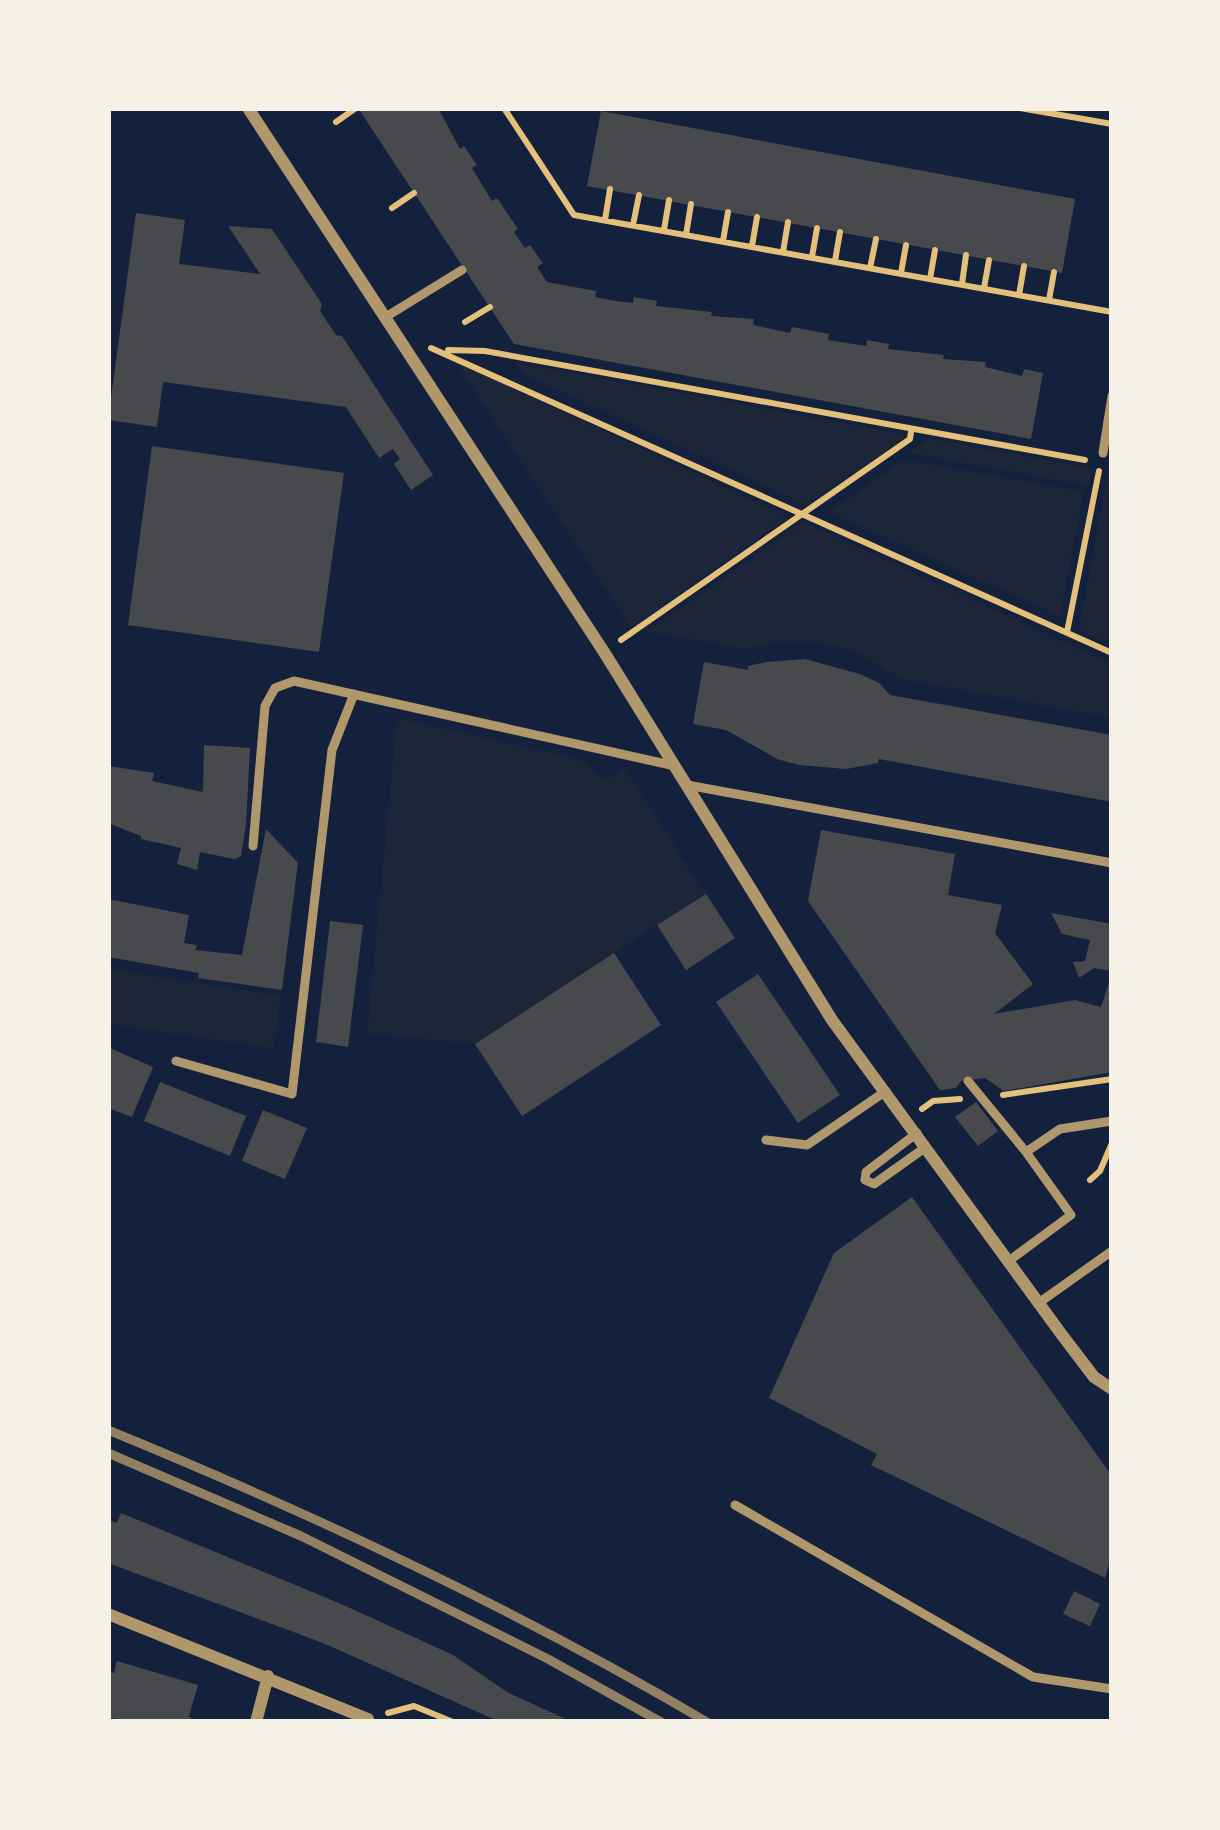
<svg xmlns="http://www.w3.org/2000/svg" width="1220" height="1830" font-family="Ubuntu,sans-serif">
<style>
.green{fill:#1d2539}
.building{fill:#48494c}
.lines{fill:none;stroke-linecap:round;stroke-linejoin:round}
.path{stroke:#e5c07b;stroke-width:6}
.service{stroke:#b1986c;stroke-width:9}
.minor{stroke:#b1986c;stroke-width:12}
.rail{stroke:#918062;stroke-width:9}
</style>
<rect width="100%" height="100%" fill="#14213d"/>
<!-- green -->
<path class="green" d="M456,362l333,155 -158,111z
M515,362l394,73 -103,70 -281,-130z
M929,438l163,30 -3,18 -180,-33z
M903,460l181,31 -24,125 -232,-104z
M1108,471l4,1v173l-33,-15z
M804,522l308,142v54l-210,-39 -42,-25 -32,-10 -42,-3 -42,8 -97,-18z
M397,718l183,41 25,22 19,-14 81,126 -230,151 -108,-11z
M108,969l173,27 -7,52 -166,-24z"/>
<!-- building -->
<path class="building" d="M358,108h80l22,41 4,-3 13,19 -5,3 20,33 5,-3 21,31 -4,3 11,16 5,-3 13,18 -6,4 10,15 49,9 -1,6 20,4 18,2 1,-6 23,4 -1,5 56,6 -1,4 43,3 -1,6 37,8 2,-6 37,7 -1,6 38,6 1,-6 22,4 -1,5 56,6 -1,4 43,3 -1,5 37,9 2,-7 19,4 -12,66 -517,-95z
M601,111l474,88 -13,74 -475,-87z
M136,213l49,7 -6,44 81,10 -32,-48 44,3 50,75 -2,7 16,24 6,1 91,139 -22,15 -17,-26 6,-5 -7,-10 -14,9 -33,-51 -183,-25 -6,45 -49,-7z
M152,446l192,27 -25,179 -191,-27z
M805,659l55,15 19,9 11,12 222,40v67l-233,-43 -1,4 -32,6 -47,-4 -22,-6 -51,-29 -33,-6 11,-62 44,8v-4l18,-4z
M204,745l46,3 -4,77 -5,31 -7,3 -34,-7 -3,18 -20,-6 4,-16 -40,-9v-3l-33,-13v-57l46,7 -2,8 51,11z
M266,829l32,34 -16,127 -84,-12 1,-5 -91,-16v-58l81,16 -5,28 13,2 -2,5 47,5z
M821,830l134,24 -7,41 54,10 -7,28 38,51 -39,30 81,-14 26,7 11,-34v99l-108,19 -19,-13 -24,3 -5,7 -16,2 -132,-189z
M706,894l29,44 -49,32 -29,-45z
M1051,913l61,11v47l-18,-3 -15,10 -6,-16 12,-1 5,-21 -28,-6z
M330,921l33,4 -15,122 -32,-5z
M614,953l47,72 -139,91 -47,-72z
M758,974l82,121 -42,28 -82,-121z
M110,1048l43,19 -21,50 -24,-9z
M160,1082l86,34 -16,40 -86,-35z
M976,1102l22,29 -20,15 -23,-29z
M263,1110l44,18 -22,51 -43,-18z
M912,1197l200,279v78l-7,24 -234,-113 6,-11 -108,-56 65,-145z
M121,1513l218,90 114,52 54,37 65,30h-72l-177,-79 -215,-80v-43l9,3z
M1074,1591l26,13 -10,22 -27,-12z
M117,1661l81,24 -9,31 5,6h-68l-18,-5v-46l6,2z"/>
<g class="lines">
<!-- path -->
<path class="path" d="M504,108l70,107 538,97
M1020,108l92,16
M336,122l20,-14
M392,208l22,-15
M605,220l5,-31
M633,225l6,-30
M664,230l5,-30
M686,235l5,-31
M723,241l5,-29
M752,246l5,-29
M783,252l5,-30
M812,257l5,-29
M835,261l5,-29
M870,268l6,-29
M901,273l5,-28
M930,279l5,-29
M962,284l4,-29
M984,288l5,-28
M1019,295l5,-29
M1049,300l5,-28
M465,322l25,-15
M431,348l681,305
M448,350l37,1 600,109
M1067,632l32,-161
M621,640l289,-201 1,-7
M1003,1095l109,-16
M922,1109l11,-8 27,-2
M1090,1180l10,-9 12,-28
M388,1713l26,-7 39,16"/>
<!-- service -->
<path class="service" d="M384,318l78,-48
M1103,453l9,-57
M687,785l425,78
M253,846l12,-140 10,-18 19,-7 381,85
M176,1061l116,33 40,-344 22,-56
M968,1081l58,71
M766,1140l41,5 79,-54
M865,1180l9,4 52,-37
M865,1180l1,-8 51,-39
M1010,1260l61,-45 -45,-63 34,-23 52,-8
M1040,1302l72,-51
M735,1505l298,172 79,12"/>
<!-- minor -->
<path class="minor" d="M248,108l356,544 228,368 230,315 32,42 18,12
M108,1614l260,105 -1,3
M256,1722l12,-46"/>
<!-- rail -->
<path class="rail" d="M108,1430c205,84 408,179 599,292
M108,1453l193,83 247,123 113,63"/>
</g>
<!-- border -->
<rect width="1220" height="1830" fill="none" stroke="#f6f1e7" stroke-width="222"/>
</svg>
